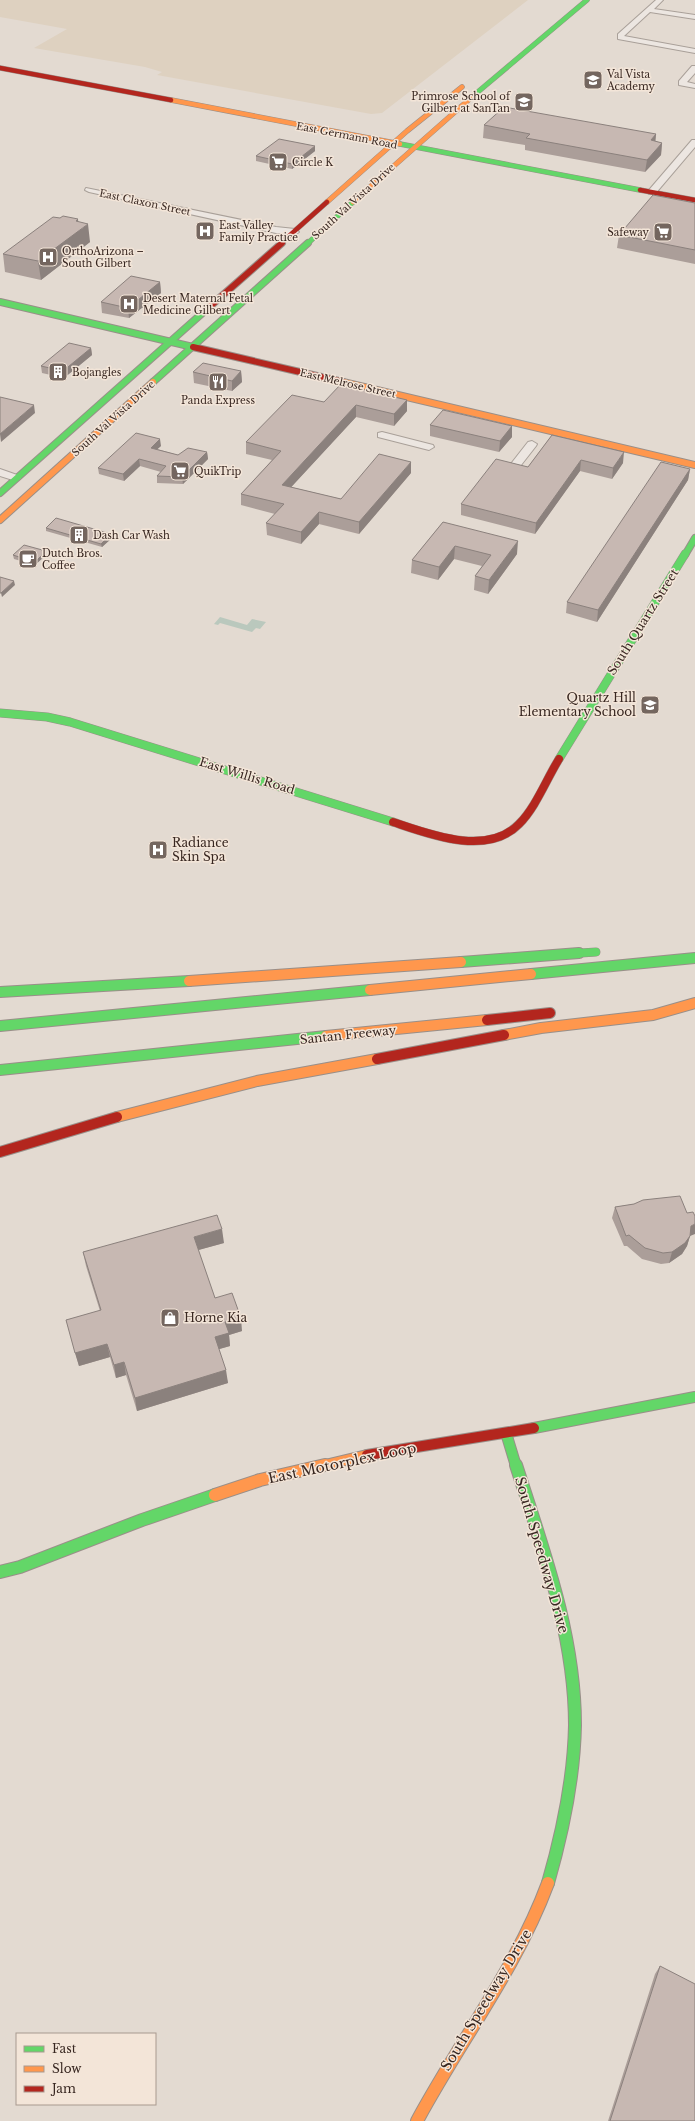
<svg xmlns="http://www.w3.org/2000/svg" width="695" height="2121" font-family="'Libre Baskerville',serif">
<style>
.farmland{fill:#ded1c0}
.water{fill:#bac8bd}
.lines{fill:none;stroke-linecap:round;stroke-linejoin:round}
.street-casing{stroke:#a9a099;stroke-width:2}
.fast-far4-casing{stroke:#998f89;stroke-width:5.5}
.fast-far3-casing{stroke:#998f89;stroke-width:8}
.fast-far2-casing{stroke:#998f89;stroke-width:9}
.fast-far1-casing{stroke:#998f89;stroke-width:12}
.fast-casing{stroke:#998f89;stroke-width:14}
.slow-far3-casing{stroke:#998f89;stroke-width:5.5}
.slow-far2-casing{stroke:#998f89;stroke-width:8}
.slow-far1-casing{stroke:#998f89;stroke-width:12}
.slow-casing{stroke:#998f89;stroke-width:14}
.jam-far3-casing{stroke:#998f89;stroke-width:5.5}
.jam-far2-casing{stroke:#998f89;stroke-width:8}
.jam-far1-casing{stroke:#998f89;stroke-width:9}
.jam-casing{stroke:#998f89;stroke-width:12}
.street{fill:#ece6e1;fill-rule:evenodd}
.fast-far4{stroke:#63d668;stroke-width:4.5}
.fast-far3{stroke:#63d668;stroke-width:6}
.fast-far2{stroke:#63d668;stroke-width:8}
.fast-far1{stroke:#63d668;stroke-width:10}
.fast{stroke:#63d668;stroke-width:12}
.slow-far3{stroke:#ff974d;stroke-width:4.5}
.slow-far2{stroke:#ff974d;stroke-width:6}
.slow-far1{stroke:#ff974d;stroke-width:10}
.slow{stroke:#ff974d;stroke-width:12}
.jam-far3{stroke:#b3261e;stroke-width:4.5}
.jam-far2{stroke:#b3261e;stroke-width:6}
.jam-far1{stroke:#b3261e;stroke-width:8}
.jam{stroke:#b3261e;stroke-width:10}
.wall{fill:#ab9e99}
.shaded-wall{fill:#8b817d}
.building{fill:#c7b8b2;stroke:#8b817d}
.labels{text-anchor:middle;stroke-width:3;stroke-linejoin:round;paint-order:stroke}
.far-poi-label{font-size:10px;fill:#382721;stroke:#f3e5d8;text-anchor:start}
.far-street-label{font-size:10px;fill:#382721;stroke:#f3e5d8}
.street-label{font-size:12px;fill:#382721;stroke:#f3e5d8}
.poi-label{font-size:12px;fill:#382721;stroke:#f3e5d8;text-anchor:start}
.near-street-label{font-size:14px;fill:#382721;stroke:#f3e5d8}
</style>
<rect width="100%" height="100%" fill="#e3dad1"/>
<!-- farmland -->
<path class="farmland" d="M0,0h528l-146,113 -11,1 -214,-39 5,-3 -17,-5 -111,-19 33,-19 -67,-12z"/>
<!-- water -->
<path class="water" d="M220,617l27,8 5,-6 14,3 -6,7 -4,-1 -4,4 -32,-9 -2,2 -4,-1z"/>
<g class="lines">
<!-- street casing -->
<g class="street-casing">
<path id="street" d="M656,0h7l-9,9 41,6v4l-45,-7 -26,24 71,13v4l-77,-14v-5z
M692,66h3v7l-8,9 8,2v4l-16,-3v-4z
M692,140h3v7l-40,47h-6v-4z
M86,188l190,39 19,2 4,3 -4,3 -19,-2 -187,-41 -4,-2z
M382,432l51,13 1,2 -5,3 -51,-13v-4z
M532,441l5,3 -1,2 -18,23h-8l-1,-2 1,-2 18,-23z
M0,469l20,7 1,2 -5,3 -16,-5z"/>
</g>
<!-- fast-far4 casing -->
<g class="fast-far4-casing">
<path id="fast-far4" d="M473,96l114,-96
M400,144l240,46
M307,244l46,-42"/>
</g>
<!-- fast-far3 casing -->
<g class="fast-far3-casing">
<path id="fast-far3" d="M0,302l193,45
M153,382l155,-139
M0,493l207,-184
M685,555l10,-17"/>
</g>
<!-- fast-far2 casing -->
<g class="fast-far2-casing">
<path id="fast-far2" d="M0,713l47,4 23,5 323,100
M559,759l126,-205
M566,954l30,-2"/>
</g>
<!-- fast-far1 casing -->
<g class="fast-far1-casing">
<path id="fast-far1" d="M461,962l118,-9
M531,974l164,-16
M0,992l189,-11
M0,1026l370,-36
M0,1070l326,-34
M534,1428l161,-31
M506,1433l10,33"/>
</g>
<!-- fast casing -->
<g class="fast-casing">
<path id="fast" d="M516,1465c27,84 59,170 59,260 -1,54 -12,106 -27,158
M0,1572l20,-5 122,-47 73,-25"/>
</g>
<!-- slow-far3 casing -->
<g class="slow-far3-casing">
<path id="slow-far3" d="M171,100l229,44
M327,202l80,-71 55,-44
M353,202l120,-106"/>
</g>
<!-- slow-far2 casing -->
<g class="slow-far2-casing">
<path id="slow-far2" d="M343,382l352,83
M0,520l153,-138"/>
</g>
<!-- slow-far1 casing -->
<g class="slow-far1-casing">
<path id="slow-far1" d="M189,981l272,-19
M370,990l161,-16
M504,1035l37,-7 112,-13 42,-12
M326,1036l161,-16
M117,1117l140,-36 120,-22
M321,1466l46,-11"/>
</g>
<!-- slow casing -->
<g class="slow-casing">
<path id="slow" d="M215,1495l45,-15 65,-15
M417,2121c43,-80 99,-152 131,-238"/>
</g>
<!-- jam-far3 casing -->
<g class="jam-far3-casing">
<path id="jam-far3" d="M0,68l171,32
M640,190l55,10
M280,244l47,-42"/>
</g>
<!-- jam-far2 casing -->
<g class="jam-far2-casing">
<path id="jam-far2" d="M207,309l75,-66
M193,347l150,35"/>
</g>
<!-- jam-far1 casing -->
<g class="jam-far1-casing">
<path id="jam-far1" d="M393,822c36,12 94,35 126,2 17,-17 27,-44 40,-65"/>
</g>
<!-- jam casing -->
<g class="jam-casing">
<path id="jam" d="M487,1020l63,-7
M377,1059l127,-24
M0,1152l117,-35
M367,1455l167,-27"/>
</g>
<!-- street -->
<use href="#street" class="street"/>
<!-- fast-far4 -->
<use href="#fast-far4" class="fast-far4"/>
<!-- fast-far3 -->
<use href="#fast-far3" class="fast-far3"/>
<!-- fast-far2 -->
<use href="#fast-far2" class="fast-far2"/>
<!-- fast-far1 -->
<use href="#fast-far1" class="fast-far1"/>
<!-- fast -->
<use href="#fast" class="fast"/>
<!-- slow-far3 -->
<use href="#slow-far3" class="slow-far3"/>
<!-- slow-far2 -->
<use href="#slow-far2" class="slow-far2"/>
<!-- slow-far1 -->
<use href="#slow-far1" class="slow-far1"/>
<!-- slow -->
<use href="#slow" class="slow"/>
<!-- jam-far3 -->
<use href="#jam-far3" class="jam-far3"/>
<!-- jam-far2 -->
<use href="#jam-far2" class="jam-far2"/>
<!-- jam-far1 -->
<use href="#jam-far1" class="jam-far1"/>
<!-- jam -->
<use href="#jam" class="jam"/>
</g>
<!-- wall -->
<path class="wall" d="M484,125l172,9 -1,7 7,2 -1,12 -16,17 -120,-22v-5l-42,-7z
M315,146v5l-23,18 -36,-8v-5z
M695,203v61l-78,-16 2,-13z
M78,222l12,20 -49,38 -36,-8 -2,-18z
M160,282l1,11 -32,25 -27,-5 -1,-11z
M91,348l1,7 -28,23 -22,-5 -1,-7z
M241,371l1,11 -10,9 -38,-8 -1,-11z
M407,400v11l-13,15 -38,-9 -65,70 50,12 70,-26 -52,61 -40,-10 -18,20 -34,-9 -1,-12 9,-9 -34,-9v-11l31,-34 -26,-6v-12l78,-40z
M430,425l82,1v11l-13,15 -69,-16z
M552,435l71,28 -11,16 -32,-8 -45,63 -74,-19v-11l67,-37z
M161,446l-4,3 21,6 29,-3 1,7 -25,25 -26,-1v-7l4,-4 -21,-6 -16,15 -25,-7 -1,-6z
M690,469l-2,11 -91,142 -31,-9 1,-11z
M443,522l74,32 -29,40 -14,-4 1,-14 7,-10 -28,-7 -16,21 -27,-7 1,-13z
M46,528l65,6 1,4 -10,9 -56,-16z
M46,551v4l-11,10 -21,-6 -1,-4z
M634,1204l56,32 -3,10 -5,8 -13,9 -8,1 -19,-5 -15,-13h-3l-12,-28 3,-11z
M224,1243l-26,7 17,48 27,33 -13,4 1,11 -11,3 9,34 -91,28 -11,-36 -10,3 -6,-21 -31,9 -13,-46 34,-9 -14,-45 -3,-14z
M660,1966l35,155h-87l47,-147z"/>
<!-- shaded-wall -->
<path class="shaded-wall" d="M656,134l-1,12 -4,-6z
M662,143l-1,12 -16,17 2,-12z
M315,146v5l-23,18v-5z
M78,219l1,12 9,-7 2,18 -49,38 -3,-19z
M160,282l1,11 -32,25 -1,-10z
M91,348l1,7 -28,23 -1,-7z
M241,371l1,11 -10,9v-10z
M407,400v11l-13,15v-12z
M34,405l1,8 -34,29 -1,-8z
M356,405v12l-73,79 -1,-11z
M512,426v11l-13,15 1,-11z
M160,439l1,7 -9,8 -1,-6z
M207,452l1,7 -25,25 -1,-7z
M624,452l-1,11 -11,16 1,-11z
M139,459l1,7 -16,15 -1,-7z
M581,460l-1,11 -45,63 1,-11z
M411,462v11l-52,61v-12z
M690,469l-2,11 -91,142 1,-12z
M319,512v12l-18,20v-12z
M111,534l1,4 -10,9 -1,-3z
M518,541l-1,13 -29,40 1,-14z
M455,546l-1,13 -16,21 1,-13z
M46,551v4l-11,10v-3z
M14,581l1,4 -13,12 -1,-4z
M695,1224v10l-5,2 -3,10 -5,8 -13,9 3,-11 19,-26z
M222,1229l2,14 -29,8 -1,-14z
M241,1318l1,13 -13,4 1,11 -14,4 -1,-13 10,-15z
M107,1344l3,13 -31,9 -4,-13z
M124,1362l2,13 -10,3 -2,-13z
M226,1370l2,13 -91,28 -2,-13z"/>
<!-- building -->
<path class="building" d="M504,107l152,27 -5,6 11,3 -15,17 -121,-22 4,-4 -46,-9z
M279,139l36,7 -23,18 -36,-8z
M653,195l42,8v47l-76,-15z
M63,216l15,3 -2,2 12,3 -50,37 -35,-7 50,-37 7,1z
M131,276l29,6 -32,26 -27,-6z
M69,343l22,5 -28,23 -22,-5z
M203,363l38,8 -9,10 -39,-9z
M341,384l66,16 -13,14 -38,-9 -74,80 59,14 38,-45 32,8 -52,60 -40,-10 -18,20 -35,-9 18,-19 -43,-10 40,-43 -35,-9 46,-47 32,7z
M0,397l34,8 -34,29z
M443,410l69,16 -12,15 -70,-16z
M136,433l24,6 -9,9 27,7 10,-7 19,4 -25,25 -25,-1 9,-10 -27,-7 -16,15 -25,-6z
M552,435l72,17 -11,16 -32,-8 -45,63 -75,-19 35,-45 32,8z
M661,462l29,7 -92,141 -31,-8z
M56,518l55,16 -10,10 -55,-16z
M443,522l75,19 -29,39 -14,-4 16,-21 -36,-9 -16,21 -27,-7z
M24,545l22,6 -11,11 -22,-7z
M0,577l14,4 -13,12h-1z
M680,1196l7,17 6,-1 2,4v8l-4,2 -1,10 -5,7 -13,9 -9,1 -18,-5 -16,-13 -3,1 -11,-29 19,-3 9,-4z
M217,1215l5,14 -28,8 21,61 17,-5 9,25 -16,4 4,11 -14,4 11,33 -91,28 -11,-36 -10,3 -7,-21 -32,9 -9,-33 35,-10 -18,-58z
M660,1966l35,18v137h-85z"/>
<!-- icons -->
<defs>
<g id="school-square" transform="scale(1)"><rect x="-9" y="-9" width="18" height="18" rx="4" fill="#74665f" stroke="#f3e5d8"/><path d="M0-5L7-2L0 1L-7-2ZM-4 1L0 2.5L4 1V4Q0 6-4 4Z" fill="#fff"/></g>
<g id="supermarket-square" transform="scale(1)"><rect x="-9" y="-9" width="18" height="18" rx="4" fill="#74665f" stroke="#f3e5d8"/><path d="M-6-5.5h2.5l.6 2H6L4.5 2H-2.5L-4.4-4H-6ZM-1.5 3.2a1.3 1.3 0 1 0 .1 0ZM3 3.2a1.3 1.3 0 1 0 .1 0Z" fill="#fff"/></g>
<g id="hospital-square" transform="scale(1)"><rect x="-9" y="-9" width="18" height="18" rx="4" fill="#74665f" stroke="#f3e5d8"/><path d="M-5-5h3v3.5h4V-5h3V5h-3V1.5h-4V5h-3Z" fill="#fff"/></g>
<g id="building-square" transform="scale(1)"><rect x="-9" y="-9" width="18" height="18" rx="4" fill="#74665f" stroke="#f3e5d8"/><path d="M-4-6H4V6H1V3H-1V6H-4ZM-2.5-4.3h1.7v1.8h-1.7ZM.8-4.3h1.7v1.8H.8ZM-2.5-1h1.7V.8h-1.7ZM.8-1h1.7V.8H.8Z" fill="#fff"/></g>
<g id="restaurant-square" transform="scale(1)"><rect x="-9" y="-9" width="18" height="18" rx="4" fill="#74665f" stroke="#f3e5d8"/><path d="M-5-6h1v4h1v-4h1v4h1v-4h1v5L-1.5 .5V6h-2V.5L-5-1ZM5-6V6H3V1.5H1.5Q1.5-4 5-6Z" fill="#fff"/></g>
<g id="cafe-square" transform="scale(1)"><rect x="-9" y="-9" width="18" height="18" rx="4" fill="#74665f" stroke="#f3e5d8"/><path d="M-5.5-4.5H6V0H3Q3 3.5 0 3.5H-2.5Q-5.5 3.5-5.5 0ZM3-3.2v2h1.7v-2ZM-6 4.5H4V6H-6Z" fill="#fff"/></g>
<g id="shop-square" transform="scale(1)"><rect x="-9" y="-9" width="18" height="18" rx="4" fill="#74665f" stroke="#f3e5d8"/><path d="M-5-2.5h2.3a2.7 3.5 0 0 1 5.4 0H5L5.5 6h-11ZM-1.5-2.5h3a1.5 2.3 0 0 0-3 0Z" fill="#fff"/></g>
</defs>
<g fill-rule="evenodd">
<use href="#school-square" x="593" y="80"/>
<use href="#school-square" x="524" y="102"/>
<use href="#supermarket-square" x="278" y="162"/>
<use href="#hospital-square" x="205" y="231"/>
<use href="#supermarket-square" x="663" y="232"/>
<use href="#hospital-square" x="48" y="257"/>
<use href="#hospital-square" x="129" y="304"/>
<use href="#building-square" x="58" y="372"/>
<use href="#restaurant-square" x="218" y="382"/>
<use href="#supermarket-square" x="180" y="471"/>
<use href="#building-square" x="79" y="535"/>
<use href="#cafe-square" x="28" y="559"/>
<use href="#school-square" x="650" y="705"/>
<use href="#hospital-square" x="158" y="850"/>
<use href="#shop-square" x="170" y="1318"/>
</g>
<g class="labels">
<!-- far-poi labels -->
<g class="far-poi-label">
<text x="607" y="78">Val Vista<tspan x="607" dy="12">Academy</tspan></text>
<text x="510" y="100" text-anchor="end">Primrose School of<tspan x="510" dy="12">Gilbert at SanTan</tspan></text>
<text x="292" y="166">Circle K</text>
<text x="219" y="229">East Valley<tspan x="219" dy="12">Family Practice</tspan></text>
<text x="649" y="236" text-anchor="end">Safeway</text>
<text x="62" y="255">OrthoArizona –<tspan x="62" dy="12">South Gilbert</tspan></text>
<text x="143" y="302">Desert Maternal Fetal<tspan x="143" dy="12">Medicine Gilbert</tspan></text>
<text x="72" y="376">Bojangles</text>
<text x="218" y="404" text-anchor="middle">Panda Express</text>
<text x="194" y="475">QuikTrip</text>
<text x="93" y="539">Dash Car Wash</text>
<text x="42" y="557">Dutch Bros.<tspan x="42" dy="12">Coffee</tspan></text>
</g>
<!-- far-street labels -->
<g class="far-street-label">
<text transform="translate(347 135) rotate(11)" y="4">East Germann Road</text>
<text transform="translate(353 201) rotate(-42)" y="4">South Val Vista Drive</text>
<text transform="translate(145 202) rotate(12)" y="4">East Claxon Street</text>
<text transform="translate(348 383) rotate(13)" y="4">East Melrose Street</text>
<text transform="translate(113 418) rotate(-42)" y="4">South Val Vista Drive</text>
</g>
<!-- street labels -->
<g class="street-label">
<text transform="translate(643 622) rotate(-58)" y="4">South Quartz Street</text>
<text transform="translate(247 776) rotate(17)" y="4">East Willis Road</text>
<text transform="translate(348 1035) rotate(-6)" y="4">Santan Freeway</text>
</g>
<!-- poi labels -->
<g class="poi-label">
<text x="636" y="702" text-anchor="end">Quartz Hill<tspan x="636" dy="14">Elementary School</tspan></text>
<text x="172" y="847">Radiance<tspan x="172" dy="14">Skin Spa</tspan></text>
<text x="184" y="1322">Horne Kia</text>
</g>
<!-- near-street labels -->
<g class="near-street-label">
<text transform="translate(342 1463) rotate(-12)" y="5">East Motorplex Loop</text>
<text transform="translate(542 1555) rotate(74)" y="5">South Speedway Drive</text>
<text transform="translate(486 2000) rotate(-59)" y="5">South Speedway Drive</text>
</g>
</g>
<!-- legend -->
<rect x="16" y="2033" width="140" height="72" fill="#f3e5d8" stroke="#a8998f"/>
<rect x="24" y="2046" width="20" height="6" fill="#63d668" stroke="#a8998f"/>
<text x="52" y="2053" font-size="12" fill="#382721">Fast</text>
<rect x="24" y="2066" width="20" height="6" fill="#ff974d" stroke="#a8998f"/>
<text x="52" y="2073" font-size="12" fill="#382721">Slow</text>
<rect x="24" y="2086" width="20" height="6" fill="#b3261e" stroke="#a8998f"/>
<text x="52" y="2093" font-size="12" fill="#382721">Jam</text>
</svg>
